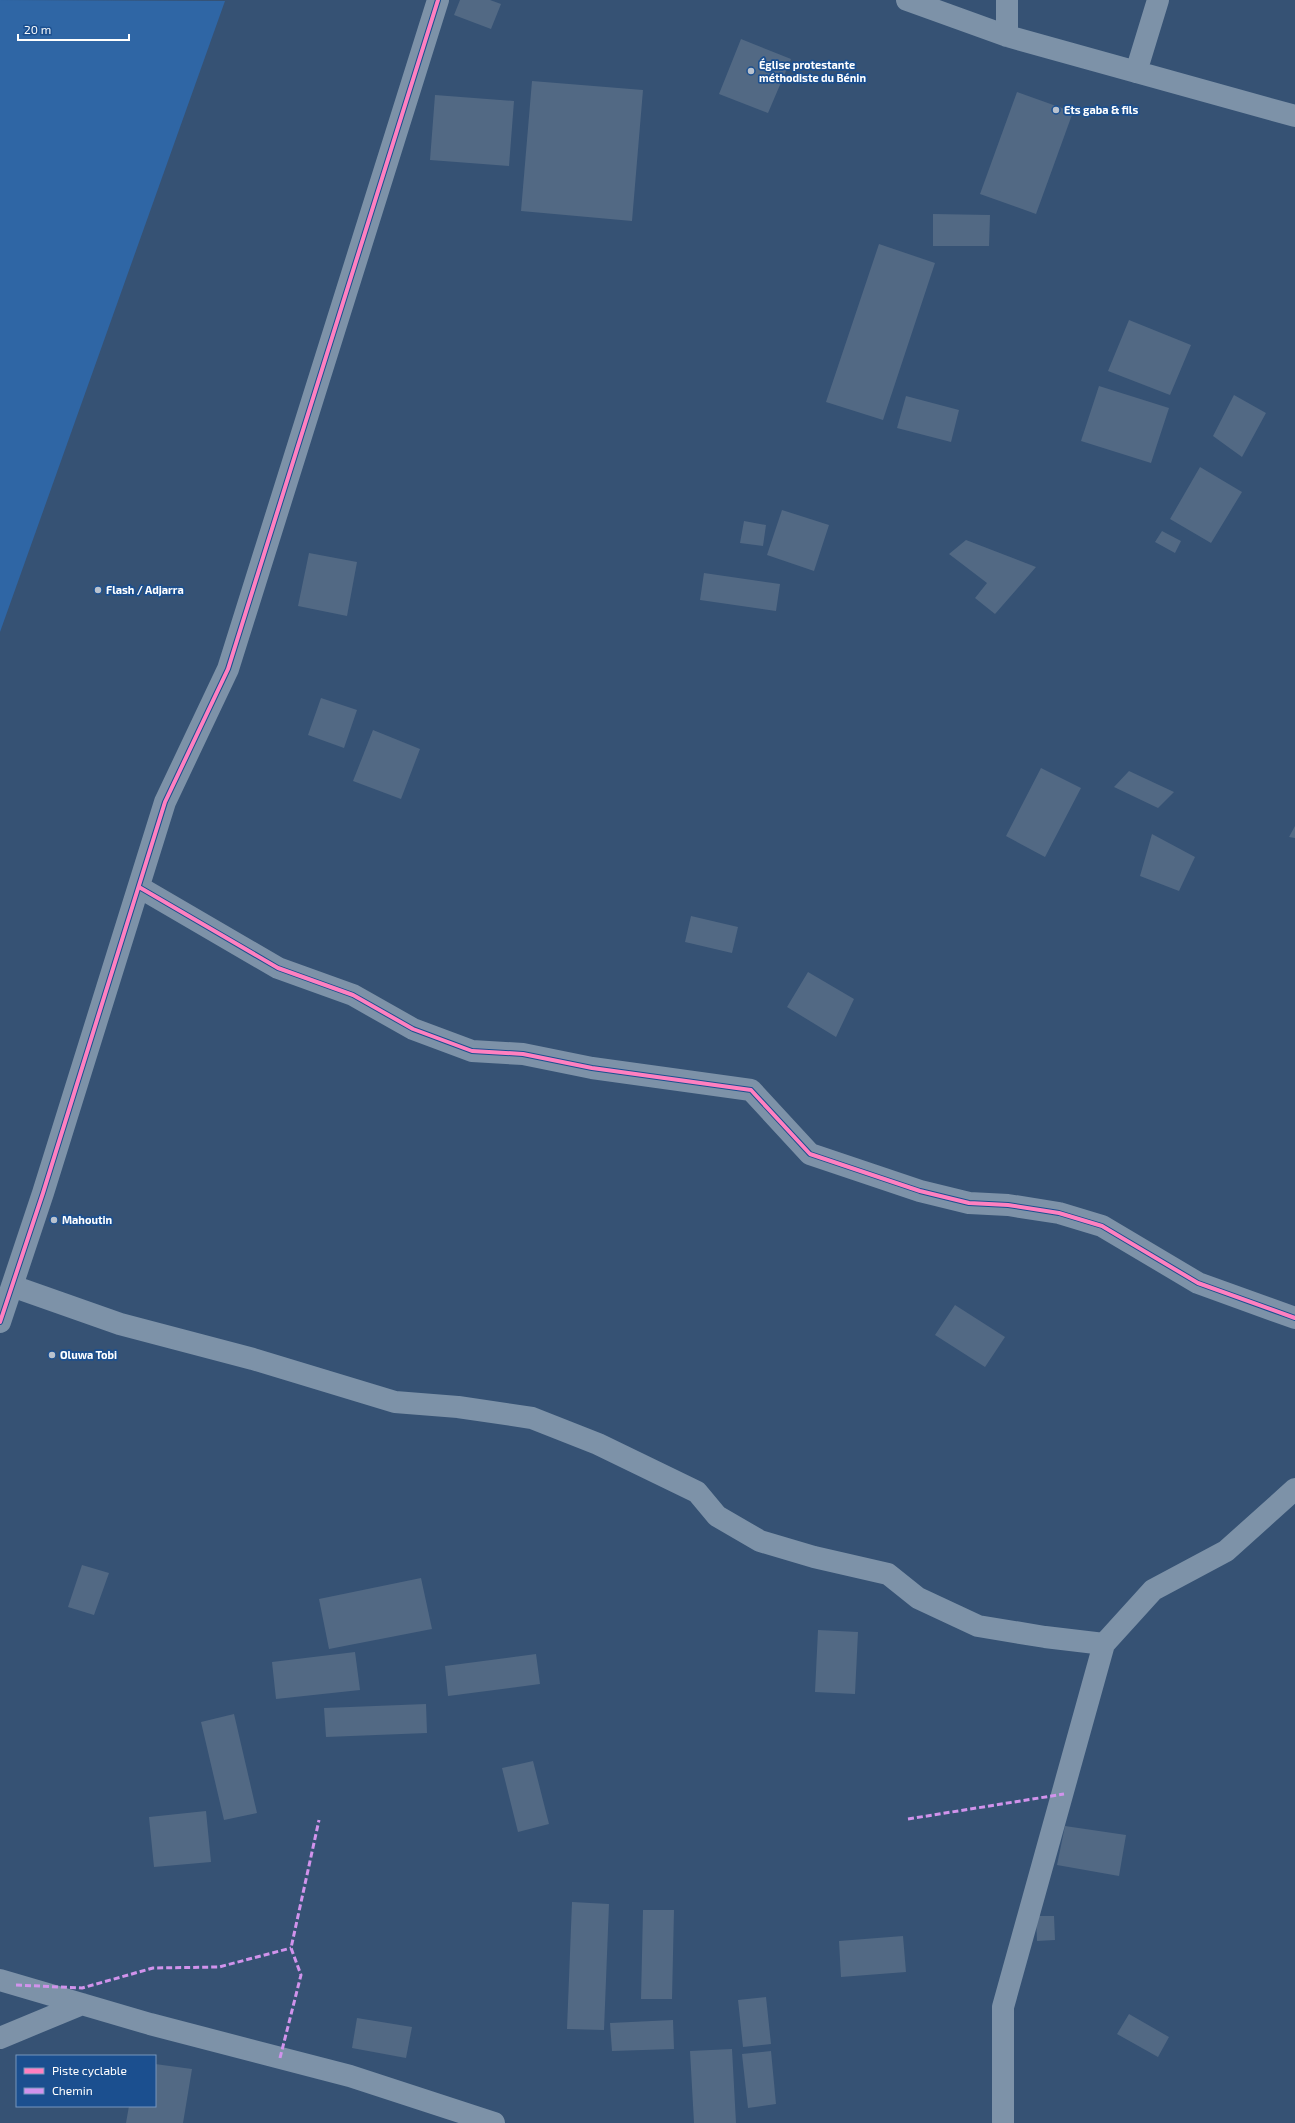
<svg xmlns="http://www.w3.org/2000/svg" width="1295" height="2123" font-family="'Exo 2',sans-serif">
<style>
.green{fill:#2f66a5}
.building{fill:#526984}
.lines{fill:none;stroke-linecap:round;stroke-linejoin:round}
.street{stroke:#7d92a8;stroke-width:22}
.quiet{stroke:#d193ec;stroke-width:3;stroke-dasharray:6 3;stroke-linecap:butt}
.cycleway-casing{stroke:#1b4f8f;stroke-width:6}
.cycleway{stroke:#ff80c0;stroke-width:4}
.poi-dot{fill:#b9c2ce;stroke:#1b4f8f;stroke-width:1.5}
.labels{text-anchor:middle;stroke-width:3.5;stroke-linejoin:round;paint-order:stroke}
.poi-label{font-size:11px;font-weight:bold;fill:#fff;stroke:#1b4f8f;text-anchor:start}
</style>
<rect width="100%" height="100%" fill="#365274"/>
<!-- green -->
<path class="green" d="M0,0l225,1 -225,631z"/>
<!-- building -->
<path class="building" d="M460,0h30l11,4 -10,25 -37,-14z
M741,39l50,20 -23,54 -49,-19z
M532,81l111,9 -11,131 -111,-10z
M1017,92l56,20 -37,102 -56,-20z
M435,95l79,6 -5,65 -79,-6z
M933,214l57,1 -1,31h-56z
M879,244l56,19 -52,157 -57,-18z
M1129,320l62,25 -21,50 -62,-24z
M1099,386l70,22 -18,55 -70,-22z
M1234,395l32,18 -24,44 -29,-21z
M906,396l53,14 -8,32 -54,-14z
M1200,467l42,25 -31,51 -41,-24z
M782,510l47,15 -15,46 -47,-16z
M744,521l22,4 -3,21 -23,-3z
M1162,531l19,10 -6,12 -20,-11z
M966,540l70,27 -41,47 -20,-16 12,-15 -38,-29z
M309,553l48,9 -10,54 -49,-10z
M704,573l76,11 -4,27 -76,-11z
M321,698l36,12 -13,38 -36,-13z
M373,730l47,19 -19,50 -48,-18z
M1041,768l40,20 -36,69 -39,-21z
M1129,771l45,21 -16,16 -44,-21z
M1295,826v12l-6,-1z
M1152,834l43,23 -16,34 -39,-15z
M691,916l47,11 -6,26 -47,-11z
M808,972l46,27 -18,38 -49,-30z
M955,1305l50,32 -20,30 -50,-32z
M82,1565l27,8 -15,42 -26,-8z
M421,1578l11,51 -103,20 -10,-50z
M818,1630l40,2 -3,62 -40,-2z
M355,1652l5,38 -84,9 -4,-37z
M536,1654l4,30 -92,12 -3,-30z
M426,1704l1,29 -101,4 -2,-29z
M234,1714l23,99 -33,7 -23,-98z
M533,1761l16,63 -31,8 -16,-64z
M206,1811l5,51 -57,5 -5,-50z
M1065,1826l61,9 -7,41 -62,-11z
M572,1902l37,2 -5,126 -37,-1z
M643,1910h31l-2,89h-31z
M1036,1916h18l1,24 -18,1z
M903,1936l3,36 -65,5 -2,-36z
M766,1997l5,47 -28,3 -5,-47z
M1129,2014l40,23 -11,20 -41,-23z
M357,2018l55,9 -6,31 -54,-10z
M673,2020l1,29 -62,2 -2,-28z
M732,2049l4,74h-42l-4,-72z
M771,2051l5,53 -28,4 -6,-54z
M155,2064l37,5 -9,54h-57l3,-17h26z"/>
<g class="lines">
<!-- street -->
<path class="street" d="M907,0l100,36 288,80
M1007,0v36
M1136,72l22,-72
M139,887l139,81 75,27 60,34 59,22 51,3 69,14 159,22 59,64 110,37 49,12 39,2 51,8 43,13 96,57 97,35
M12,1286l108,38 133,35 142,43 63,5 74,11 66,26 99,48 20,24 43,25 54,16 74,17 30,24 60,28 67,11 59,7
M0,1322l43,-129 122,-391 63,-133 210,-669
M0,1980l150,44 200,52 144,47
M0,2038l82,-34
M1003,2123v-116l101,-363 49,-54 73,-39 69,-62"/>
<!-- quiet -->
<path class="quiet" d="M908,1819l156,-25
M16,1985l66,3 71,-20 66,-1 72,-19
M280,2058l21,-83 -10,-27 28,-128"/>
<!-- cycleway casing -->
<g class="cycleway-casing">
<path id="cycleway" d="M139,887l139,81 75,27 60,34 59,22 51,3 69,14 159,22 59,64 110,37 49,12 39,2 51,8 43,13 96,57 97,35
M0,1322l43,-129 122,-391 63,-133 210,-669"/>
</g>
<!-- cycleway -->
<use href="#cycleway" class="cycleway"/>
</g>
<!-- markers -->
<g class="poi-dot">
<circle cx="751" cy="71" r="4"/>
<circle cx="1056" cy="110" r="4"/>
<circle cx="98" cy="590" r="4"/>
<circle cx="54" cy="1220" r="4"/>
<circle cx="52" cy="1355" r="4"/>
</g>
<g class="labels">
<!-- poi labels -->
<g class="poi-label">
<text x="759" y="69">Église protestante<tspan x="759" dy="13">méthodiste du Bénin</tspan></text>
<text x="1064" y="114">Ets gaba &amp; fils</text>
<text x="106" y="594">Flash / Adjarra</text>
<text x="62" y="1224">Mahoutin</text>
<text x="60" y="1359">Oluwa Tobi</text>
</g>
</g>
<!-- legend -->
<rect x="16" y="2055" width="140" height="52" fill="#1b4f8f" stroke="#7695bc"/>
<rect x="24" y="2068" width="20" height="6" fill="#ff80c0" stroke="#7695bc"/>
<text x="52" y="2075" font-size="12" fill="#ffffff">Piste cyclable</text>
<rect x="24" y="2088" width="20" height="6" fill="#d193ec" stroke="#7695bc"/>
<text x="52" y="2095" font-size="12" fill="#ffffff">Chemin</text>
<!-- scale -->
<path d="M18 34v6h111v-6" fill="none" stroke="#ffffff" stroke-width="2"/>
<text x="24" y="34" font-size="12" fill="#ffffff" stroke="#1b4f8f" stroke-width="3" paint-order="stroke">20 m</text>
</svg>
